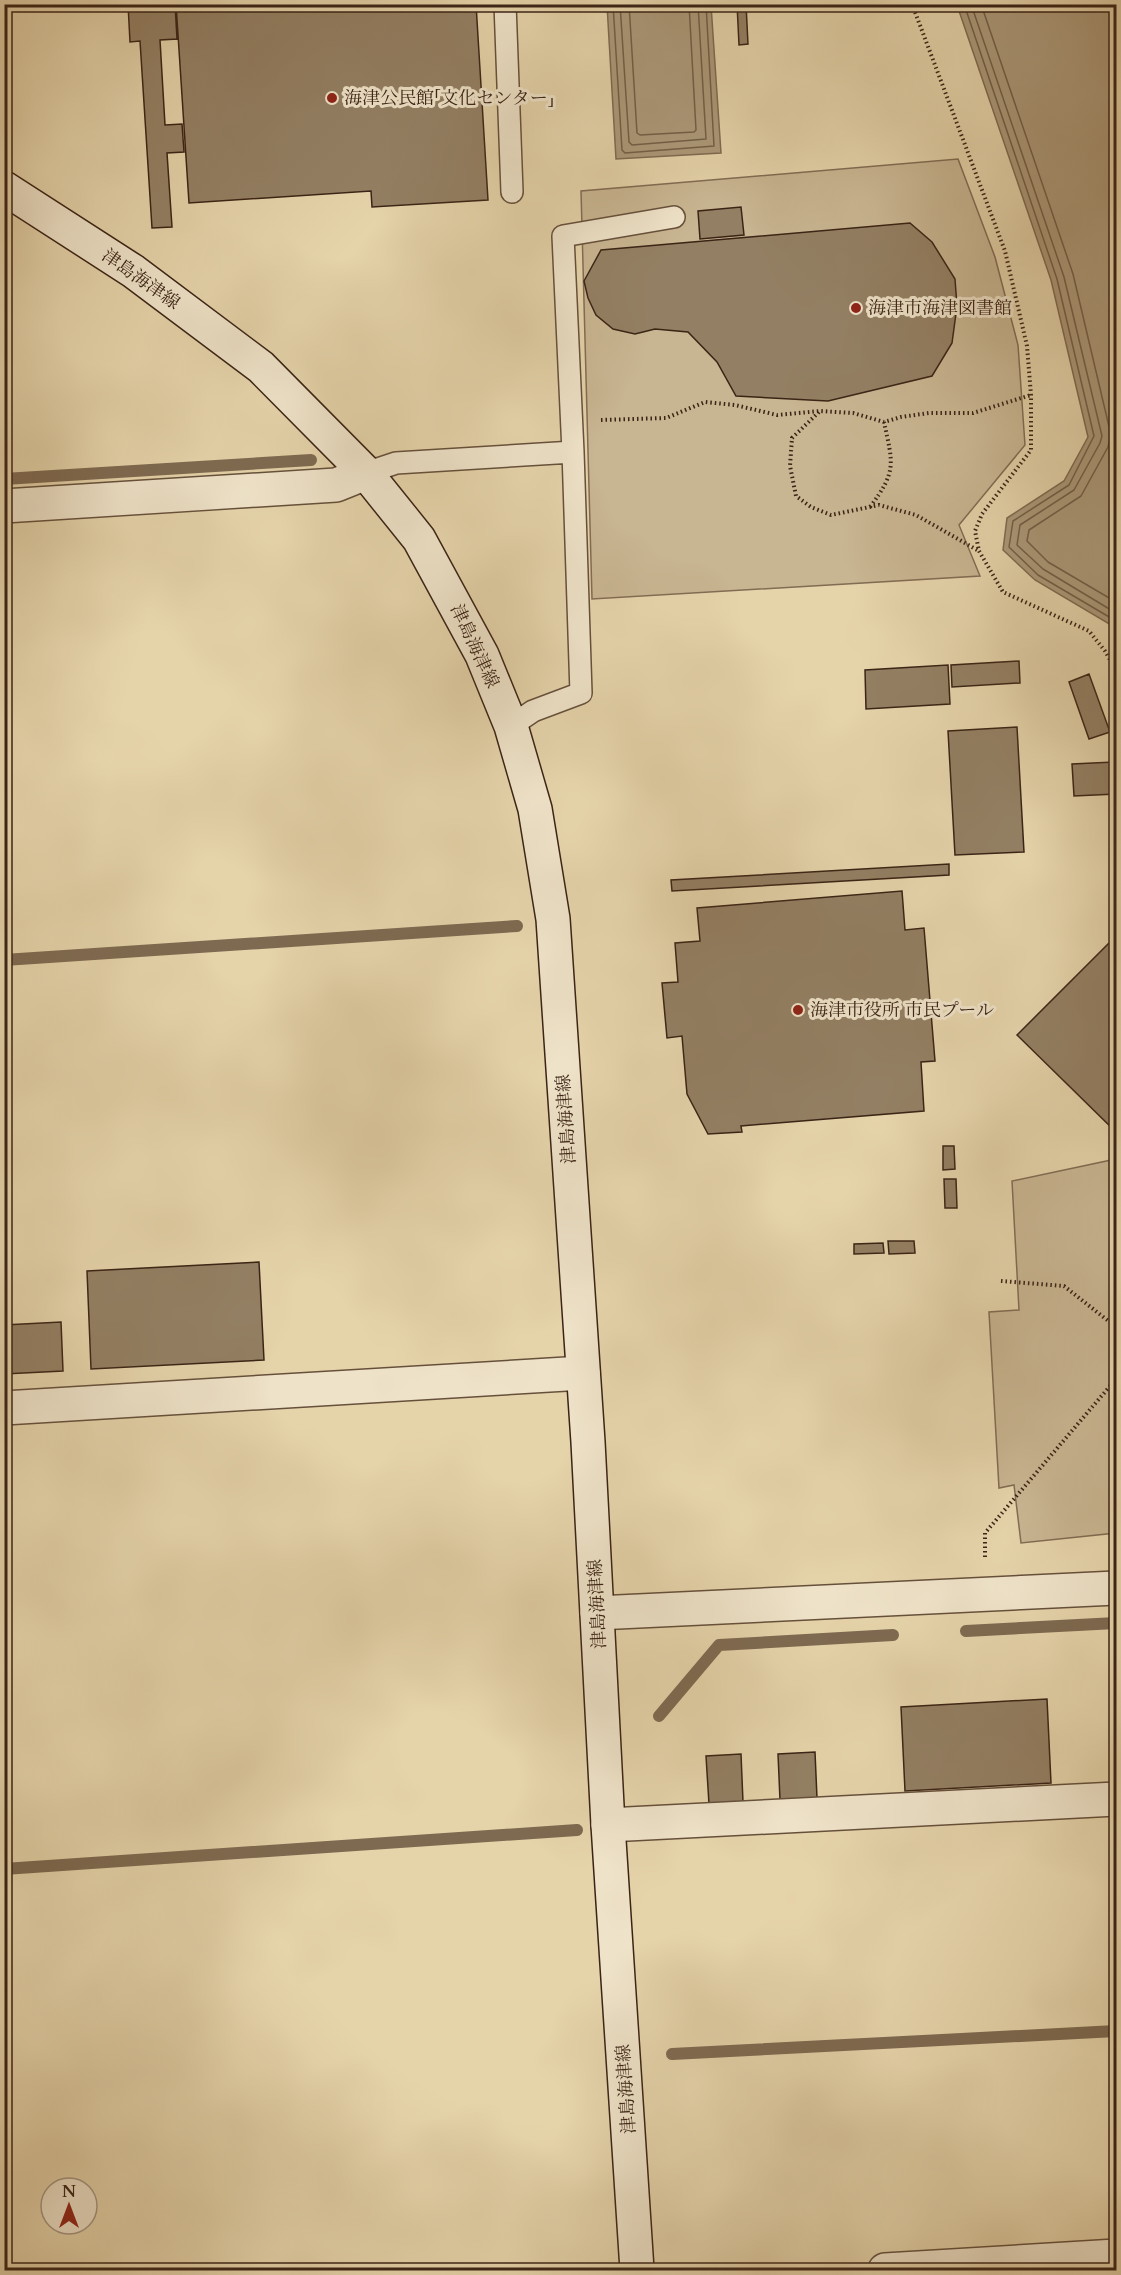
<svg xmlns="http://www.w3.org/2000/svg" width="1121" height="2275" font-family="Cardo,'Noto Serif JP',serif">
<style>
.green{fill:#c8b591;stroke:#826c54;stroke-width:1.5}
.water{fill:#ab9878;stroke:#7e6a51;stroke-width:1.5}
.lines{fill:none;stroke-linecap:round;stroke-linejoin:round}
.shore{stroke:#735e47;stroke-width:1.5}
.stream{stroke:#7e6a51;stroke-width:12}
.building{fill:#937f63;stroke:#3b2416;stroke-width:1.5}
.service-casing{stroke:#66503b;stroke-width:24}
.minor-casing{stroke:#66503b;stroke-width:36}
.tertiary-casing{stroke:#66503b;stroke-width:36}
.secondary-casing{stroke:#3b2416;stroke-width:36}
.path{stroke:#3b2416;stroke-width:4;stroke-dasharray:1.5 3;stroke-linecap:butt}
.service{stroke:#eee2c8;stroke-width:21}
.minor{stroke:#eee2c8;stroke-width:33}
.tertiary{stroke:#eee2c8;stroke-width:33}
.secondary{stroke:#eee2c8;stroke-width:33}
.poi-dot{fill:#8f2418;stroke:#eee2c8;stroke-width:2}
.labels{text-anchor:middle;stroke-width:6;stroke-linejoin:round;paint-order:stroke}
.poi-label{font-size:18px;fill:#3b2416;stroke:#eee2c8;text-anchor:start}
.street-label{font-size:18px;fill:#3b2416;stroke:#eee2c8}
</style>
<rect width="100%" height="100%" fill="#e5d3aa"/>
<filter id="stains"><feTurbulence type="fractalNoise" baseFrequency=".00333" numOctaves="4"/><feColorMatrix values="0 0 0 0 .2 0 0 0 0 .09 0 0 0 0 .02 0 0 0 .5 -.17"/></filter>
<radialGradient id="worn" r=".72"><stop offset=".6" stop-color="#630" stop-opacity="0"/><stop offset="1" stop-color="#630" stop-opacity=".3"/></radialGradient>
<!-- green -->
<path class="green" d="M958,159l37,98 23,88 7,100 -66,80 21,51 -388,23 -11,-408z
M1116,1159v374l-95,10 -7,-58 -15,3 -10,-176 30,-2 -7,-129z"/>
<!-- water -->
<path class="water" d="M607,5h104l10,148 -105,6z
M957,5h159v623l-81,-48 -32,-30 4,-32 57,-37 24,-44 -37,-157z"/>
<g class="lines">
<!-- shore -->
<path class="shore" d="M613,4l9,146 3,3 89,-7 -8,-142
M620,4l9,138 3,3 74,-6 -8,-135
M629,4l8,129 3,2 54,-3 2,-2 -7,-126
M964,4l93,275 37,157 -25,49 -56,36 -4,26 29,28 78,46
M971,4l93,273 38,159 -2,7 -26,47 -54,35 -3,20 26,24 73,44
M981,4l92,270 38,161 -3,12 -27,49 -52,34 -2,11 21,21 68,40"/>
<!-- stream -->
<path class="stream" d="M4,479l307,-19
M4,960l513,-34
M966,1631l150,-8
M659,1716l60,-71 174,-10
M4,1869l573,-39
M672,2054l444,-23"/>
</g>
<!-- building -->
<path class="building" d="M128,4h47l2,35 -17,1 5,85 17,-1 2,28 -17,1 5,74 -20,1 -12,-187 -10,1z
M176,4h300l12,196 -116,7 -1,-16 -182,12z
M737,4h9l2,40 -9,1z
M741,207l3,28 -44,4 -2,-28z
M910,223l22,19 23,37 2,27 -5,37 -20,33 -104,25 -92,-5 -19,-34 -29,-30 -33,-3 -20,5 -22,-5 -17,-14 -8,-17 -4,-17 17,-31z
M1019,661l1,22 -68,4 -1,-22z
M948,665l2,39 -84,5 -1,-39z
M1089,674l21,58 -21,7 -20,-57z
M1017,727l7,125 -69,3 -7,-124z
M1114,762l2,32 -42,2 -2,-32z
M949,864v11l-277,16 -1,-11z
M902,891l3,39 19,-2 11,133 -14,1 3,49 -183,15 1,6 -34,2 -21,-40 -5,-58 -15,2 -5,-55 16,-1 -3,-39 25,-2 -3,-33z
M1116,936v191l-2,3 -97,-95z
M943,1146h11l1,23 -12,1z
M944,1179h12l1,29h-12z
M888,1241h26l1,12 -26,1z
M883,1243l1,10 -30,1v-10z
M259,1262l5,98 -173,9 -4,-98z
M61,1322l2,49 -59,3v-49z
M1047,1699l4,84 -146,8 -4,-84z
M815,1752l2,46 -37,2 -2,-46z
M741,1754l2,48 -34,2 -3,-48z"/>
<g class="lines">
<!-- service casing -->
<g class="service-casing">
<path id="service" d="M505,4l7,188
M573,452l-10,-216 111,-19
M366,473l30,-10 177,-11 8,241 -48,18 -22,15"/>
</g>
<!-- minor casing -->
<g class="minor-casing">
<path id="minor" d="M4,506l332,-21 30,-12
M4,1408l579,-35
M608,1825l508,-26
M885,2270l231,-14"/>
</g>
<!-- tertiary casing -->
<g class="tertiary-casing">
<path id="tertiary" d="M597,1613l519,-25"/>
</g>
<!-- secondary casing -->
<g class="secondary-casing">
<path id="secondary" d="M4,188l129,83 128,96 105,106 53,66 63,116 29,71 24,83 18,110 35,523 20,383 29,445"/>
</g>
<!-- path -->
<path class="path" d="M912,4l93,247 22,95 4,49v55l-49,64 -7,17 4,20 24,41 86,39 16,20 11,19
M819,412l-27,26 -2,28 6,30 15,11 20,8 48,-10 37,10 63,36
M601,420l65,-2 39,-16 30,3 42,10 43,-4 33,2 31,9 17,-5 28,-4h44l58,-18
M870,507c27,-36 23,-43 14,-85
M1001,1281l63,5 52,41
M985,1557v-24l131,-154"/>
<!-- service -->
<use href="#service" class="service"/>
<!-- minor -->
<use href="#minor" class="minor"/>
<!-- tertiary -->
<use href="#tertiary" class="tertiary"/>
<!-- secondary -->
<use href="#secondary" class="secondary"/>
</g>
<!-- markers -->
<g class="poi-dot">
<circle cx="332" cy="98" r="6"/>
<circle cx="856" cy="308" r="6"/>
<circle cx="798" cy="1010" r="6"/>
</g>
<g class="labels">
<!-- poi labels -->
<g class="poi-label">
<text x="344" y="104">海津公民館「文化センター」</text>
<text x="868" y="314">海津市海津図書館</text>
<text x="810" y="1016">海津市役所 市民プール</text>
</g>
<!-- street labels -->
<g class="street-label">
<text transform="translate(141 279) rotate(35)" y="6">津島海津線</text>
<text transform="translate(475 646) rotate(65)" y="6">津島海津線</text>
<text transform="translate(566 1119) rotate(-94)" y="6">津島海津線</text>
<text transform="translate(597 1604) rotate(-93)" y="6">津島海津線</text>
<text transform="translate(626 2089) rotate(-94)" y="6">津島海津線</text>
</g>
</g>
<!-- margin -->
<rect width="1121" height="2275" fill="none" stroke="#e5d3aa" stroke-width="24"/>
<rect x="6" y="6" width="1109" height="2263" fill="none" stroke="#3b2416" stroke-width="3"/>
<rect x="12" y="12" width="1097" height="2251" fill="none" stroke="#3b2416" stroke-width="1.5"/>
<!-- north arrow -->
<g transform="translate(69 2206)"><circle r="28" fill="#eee2c8" stroke="#a69681" stroke-width="1.5"/>
<path d="M0-4.5L10 22L0 15L-10 22Z" fill="#8f2418"/>
<text y="-9" font-size="16" font-weight="bold" text-anchor="middle" fill="#3b2416">N</text>
</g>
<rect width="100%" height="100%" filter="url(#stains)"/>
<rect width="100%" height="100%" fill="url(#worn)"/>
</svg>
